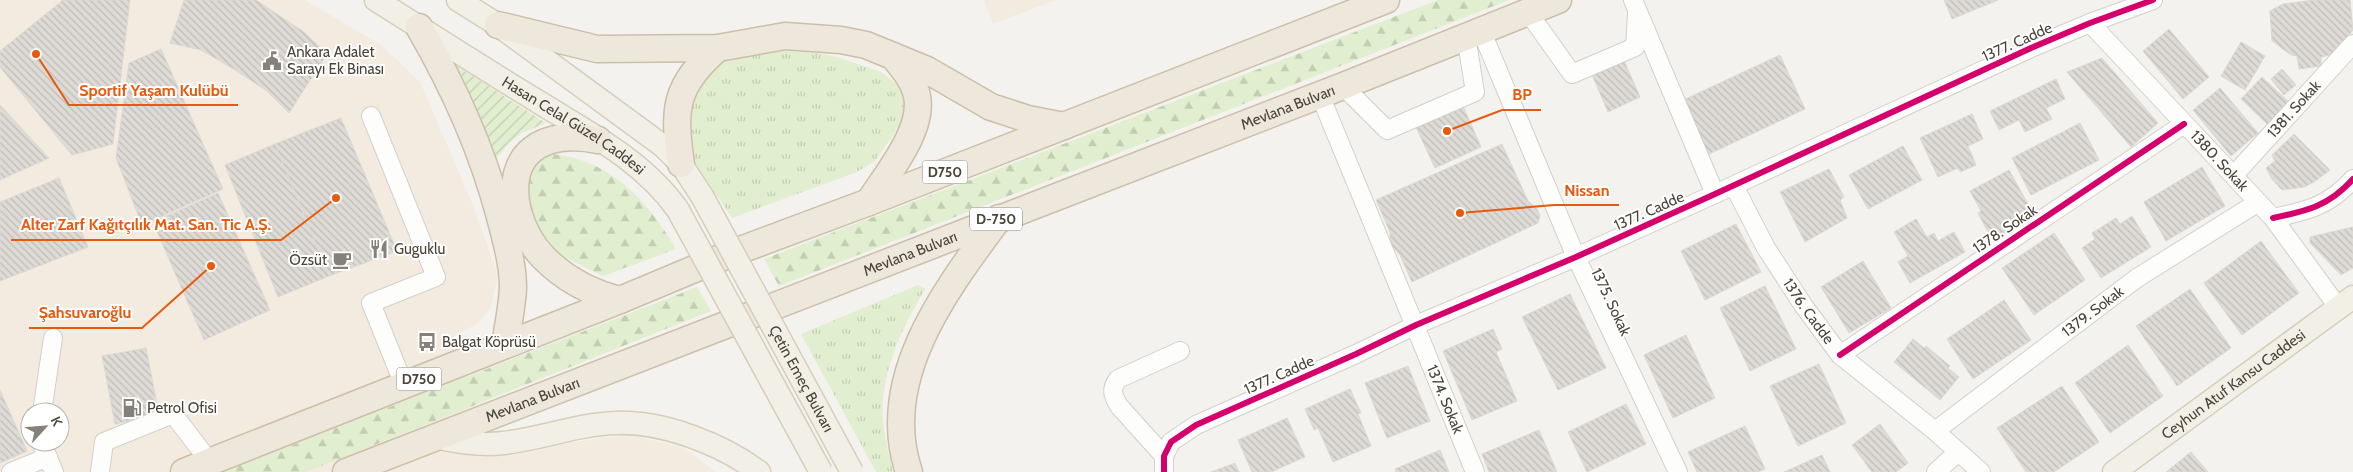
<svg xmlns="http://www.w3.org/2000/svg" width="2353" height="472" font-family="Cabin,sans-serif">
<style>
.commercial{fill:#f3ebdf;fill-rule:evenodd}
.grass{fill:url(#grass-tufts)}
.forest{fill:url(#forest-firs)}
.garden{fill:url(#garden-furrows)}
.building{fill:url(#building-back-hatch);stroke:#dcd9d4}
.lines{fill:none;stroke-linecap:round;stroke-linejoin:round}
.minor-casing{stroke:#d2d0cb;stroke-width:20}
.major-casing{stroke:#d6cebb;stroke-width:25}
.highway-casing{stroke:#ccbfa9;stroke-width:29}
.minor{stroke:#fdfdfc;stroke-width:18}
.major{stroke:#f2efe6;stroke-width:22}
.highway{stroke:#ede8db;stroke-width:26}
.major-bridge-casing{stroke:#d6cebb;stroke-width:25;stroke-linecap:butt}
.major-bridge{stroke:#f2efe6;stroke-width:22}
.cycleway-casing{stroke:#fff;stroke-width:9}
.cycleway{stroke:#d6006c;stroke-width:6}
.labels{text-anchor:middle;stroke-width:4;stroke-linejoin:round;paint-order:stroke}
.shield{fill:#fff;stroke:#817c74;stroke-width:1}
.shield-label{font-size:14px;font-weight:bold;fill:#4b4439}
.street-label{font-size:15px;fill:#4b4439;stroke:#fff}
.poi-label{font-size:15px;fill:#4b4439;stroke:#fff;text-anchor:start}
.leader{fill:none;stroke:#e8590c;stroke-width:2}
.callout-dot{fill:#e8590c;stroke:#fff;stroke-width:2}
.callout-label{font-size:16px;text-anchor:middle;font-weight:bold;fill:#e8590c;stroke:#fff;stroke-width:4;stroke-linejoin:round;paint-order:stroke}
</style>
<defs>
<pattern id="grass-tufts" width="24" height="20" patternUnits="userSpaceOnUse" patternTransform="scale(1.25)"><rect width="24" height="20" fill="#e1eecf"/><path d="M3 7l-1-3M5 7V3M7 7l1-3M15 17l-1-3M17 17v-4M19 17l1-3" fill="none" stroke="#c3cdb2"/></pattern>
<pattern id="forest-firs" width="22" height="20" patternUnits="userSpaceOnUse" patternTransform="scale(1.25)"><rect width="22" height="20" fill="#e1eecf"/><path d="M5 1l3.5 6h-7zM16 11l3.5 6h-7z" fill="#c3cdb2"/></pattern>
<pattern id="garden-furrows" width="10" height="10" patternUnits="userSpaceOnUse" patternTransform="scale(1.25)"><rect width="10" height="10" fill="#e1eecf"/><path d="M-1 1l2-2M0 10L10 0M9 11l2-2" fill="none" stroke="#c3cdb2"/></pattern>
<pattern id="building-back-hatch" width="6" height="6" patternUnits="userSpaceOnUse" patternTransform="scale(1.25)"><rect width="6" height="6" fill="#dedbd6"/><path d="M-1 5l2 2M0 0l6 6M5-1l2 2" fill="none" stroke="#c0bdb8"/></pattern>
</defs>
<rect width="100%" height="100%" fill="#f4f2ee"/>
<!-- commercial -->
<path class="commercial" d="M0,0h305l76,45 39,37 52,121 26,72 -7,32 -13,16 -25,14 42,113 34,-1 100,-15 55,14 32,24h-716zM30,412h30v30h-30z
M984,0h72l-63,24z"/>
<!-- grass -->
<path class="grass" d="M785,51l29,1 26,6 41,14 16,12 9,10 -1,24 -30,43 -18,11 -125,46 -37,-55 -12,-23 -1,-23 20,-41 23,-14 33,-10z
M918,285l7,4c-25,43 -48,90 -41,141 2,14 6,28 9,42h-17l-75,-138z"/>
<!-- forest -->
<path class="forest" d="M1438,0h71l-730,286 -15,-27z
M551,154c58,4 97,47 125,95l-73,27 -43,-21 -18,-16 -12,-25 -3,-29 8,-24z
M697,287l14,24 -405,161h-83z"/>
<!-- garden -->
<path class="garden" d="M449,61l97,62 -24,10 -13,10 -15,19z"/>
<!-- building -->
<path class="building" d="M63,0h67l-17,144 -41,11 -72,-88v-16z
M184,0h72l48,32 23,22 -38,59 -22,-22 -35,-23 -31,-18 -31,-7z
M1944,0h54l-46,19z
M2314,0h36l3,30 -19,24 -13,3v9l-22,3 -2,-13 -6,-1 -19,-14 -2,-30 13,-7z
M2169,29l40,48 -26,22 -40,-48z
M2241,42l24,14 -20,34 -24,-14z
M161,49l62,140 -81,36 -26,-67 13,-95z
M1780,55l25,54 -100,47 -26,-54z
M1622,56l18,41 -32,15 -18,-42z
M2102,58l56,65 -27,24 -64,-75z
M2282,69l14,16 -12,10 -13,-16z
M2262,77l27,25 -21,23 -27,-26z
M2056,79l9,20 -19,9 6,11 -27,13 -6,-12 -20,10 -9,-19z
M2220,88l38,45 -27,23 -38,-46z
M0,105l49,53 -49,22z
M1463,106l18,41 -46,21 -19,-41z
M1972,114l11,25 -15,7 8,19 -16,7 -2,-4 -20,9 -18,-39z
M341,118l56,133 -68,25 -54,-132z
M2080,123l19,37 -68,35 -19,-37z
M2294,134l36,36 -16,12 -10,5 -22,3 -10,-11 -6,-11 9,-7 -3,-6z
M275,144l54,132 -51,21 -53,-132z
M1502,144l26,57 9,8 3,7 -2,7 -126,59 -12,-27 -10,-11v-12l-14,-32z
M1903,146l19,34 -54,29 -19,-34z
M2202,167l23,39 -59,35 -22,-39z
M1829,169l15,28 -4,3 7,18 -42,24 -25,-50z
M2009,170l23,41 -4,2 3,4 -16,8 2,4 -21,11 -2,-3 -3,1 -13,-25 3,-2 -11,-20z
M59,178l29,69 -88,34v-79z
M218,193l52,117 -66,30 -51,-118z
M2132,216l19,31 -50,31 -19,-30 13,-9 -3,-6 24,-15 4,6z
M1916,219l11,18 7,-4 4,8 16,-9 11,20 -55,31 -12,-21 10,-6 -14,-24z
M1736,224l25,48 -56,28 -24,-49z
M2353,227v41l-12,7 -31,-32v-6z
M2054,233l31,47 -51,35 -32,-47z
M2261,241l38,52 -57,42 -38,-52z
M1863,261l28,47 -42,25 -28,-46z
M1765,286l31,63 -46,22 -30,-63z
M2190,289l41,59 -54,38 -41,-60z
M1570,294l36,74 -48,22 -36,-73z
M2004,300l27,40 -58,39 -26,-40z
M1493,329l9,20 -6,3 21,49 -45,19 -29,-69z
M1686,335l29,63 -42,20 -29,-63z
M1913,339l11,9 2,-2 24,20 -2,2 11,9 -19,23 -46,-38z
M2128,345l35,51 -53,37 -35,-50z
M146,348l13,66 -44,10 -13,-68z
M1819,364l27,59 -48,23 -28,-60z
M1408,366l22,55 -43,17 -22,-55z
M2062,386l37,56 -45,30h-28l-29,-44z
M1350,389l11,24 -3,1 13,32 -38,16 -15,-34 -4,2 -9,-21z
M0,390l27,61 -27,12z
M1626,404l20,40 -59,28 -19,-40z
M1287,418l18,39 -34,15h-19l-14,-32z
M1880,424l28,39 -12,9h-24l-20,-27z
M1745,426l20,43 -7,3h-61l-9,-20z
M1539,430l18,42h-68l-7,-18z
M1440,450l9,22h-53l-1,-3z
M2191,452l17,20h-42z
M1822,455l8,17h-46z
M1235,463l4,9h-28z"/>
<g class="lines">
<!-- minor casing -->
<g class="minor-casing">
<g id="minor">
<path d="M1633,0l82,194"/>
<path d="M1528,12l44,62 63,-27 2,-34"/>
<path id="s1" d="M2090,23l183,195 65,89"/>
<path d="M1481,30l95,227 102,215"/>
<path d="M1343,86l44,44 88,-38 -9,-56"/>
<path id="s2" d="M1320,95l155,377"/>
<path d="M371,116l65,161 -65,26 33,82"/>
<path id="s3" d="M2234,175l119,-131"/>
<path id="s4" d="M1734,186l32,62 37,57 37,50 95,76 46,41"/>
<path d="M2273,218c34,-7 56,-12 80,-39"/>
<path d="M1840,355l344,-231"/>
<path d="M42,412l11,-74"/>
<path id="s5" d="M1935,431l202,-153 120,-75"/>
<path d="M41,442l13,30"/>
<path d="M1164,456l-45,-50c-6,-10 -9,-17 -1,-27l62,-28"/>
<path d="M11,472l37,-15"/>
<path d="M100,472l4,-30 69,-28 37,48"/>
<path d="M1164,472v-16l7,-14 25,-17 160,-71 60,-29 160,-68 139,-63 316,-146 59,-25 63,-23"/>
<path d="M1936,472l22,-20"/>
</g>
</g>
<!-- major casing -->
<g class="major-casing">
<g id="major">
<path id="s6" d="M376,0c54,34 107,68 161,101 50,31 107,60 141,109"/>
<path d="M458,0l40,25 165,121 18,18 21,32"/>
<path d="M435,437c22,5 45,9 68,6 38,-4 75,-19 113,-20 46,-2 106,21 143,49"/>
<path id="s7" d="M2114,472l239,-175"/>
</g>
</g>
<!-- highway casing -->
<g class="highway-casing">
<g id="highway">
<path d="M498,25l99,24 121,-1 67,-12 56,4 25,5 61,25 64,37 37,12 36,7"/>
<path d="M419,27c35,60 63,122 81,190 6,23 13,47 13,71 -1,19 -5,38 -8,57"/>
<path d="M598,140c-54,-11 -94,12 -80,72 5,17 14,34 26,46 22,22 47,35 76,42"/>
<path d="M681,164c-8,-55 -7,-78 37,-116"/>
<path d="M869,202c18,-28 58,-75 47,-110 -4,-14 -14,-25 -23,-36"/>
<path d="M184,472l436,-172 115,-48 134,-50 517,-202"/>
<path id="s8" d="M346,472l997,-386 215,-86"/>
<path d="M909,472c-32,-94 38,-184 90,-254"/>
</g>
</g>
<!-- minor -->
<use href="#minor" class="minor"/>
<!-- major -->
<use href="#major" class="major"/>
<!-- highway -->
<use href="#highway" class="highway"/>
<!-- major-bridge casing -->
<g class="major-bridge-casing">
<g id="major-bridge">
<path id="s9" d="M702,196l150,276"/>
<path d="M678,210l143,262"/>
</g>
</g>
<!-- major-bridge -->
<use href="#major-bridge" class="major-bridge"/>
<!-- cycleway casing -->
<g class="cycleway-casing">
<path id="cycleway" d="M2273,218c34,-7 56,-12 80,-39
M1840,355l344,-231
M1164,472v-16l7,-14 25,-17 160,-71 60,-29 160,-68 139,-63 316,-146 59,-25 63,-23"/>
</g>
<!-- cycleway -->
<use href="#cycleway" class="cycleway"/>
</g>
<!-- icons -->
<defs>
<g id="civic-bare" transform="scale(1.5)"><path d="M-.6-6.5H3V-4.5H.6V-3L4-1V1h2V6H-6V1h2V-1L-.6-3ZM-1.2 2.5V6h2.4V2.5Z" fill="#868178" stroke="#fff" stroke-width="2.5" paint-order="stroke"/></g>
<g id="restaurant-bare" transform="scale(1.5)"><path d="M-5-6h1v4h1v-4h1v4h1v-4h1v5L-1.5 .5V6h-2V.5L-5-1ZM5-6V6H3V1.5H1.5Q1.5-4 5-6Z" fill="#868178" stroke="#fff" stroke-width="2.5" paint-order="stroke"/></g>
<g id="cafe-bare" transform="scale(1.5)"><path d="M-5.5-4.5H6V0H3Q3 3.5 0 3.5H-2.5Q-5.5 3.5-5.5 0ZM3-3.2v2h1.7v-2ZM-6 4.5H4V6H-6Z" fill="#868178" stroke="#fff" stroke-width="2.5" paint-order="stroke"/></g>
<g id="bus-bare" transform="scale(1.5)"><path d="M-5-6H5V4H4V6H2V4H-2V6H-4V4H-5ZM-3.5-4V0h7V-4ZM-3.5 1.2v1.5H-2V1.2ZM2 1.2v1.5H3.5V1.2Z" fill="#868178" stroke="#fff" stroke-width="2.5" paint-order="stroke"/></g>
<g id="fuel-bare" transform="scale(1.5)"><path d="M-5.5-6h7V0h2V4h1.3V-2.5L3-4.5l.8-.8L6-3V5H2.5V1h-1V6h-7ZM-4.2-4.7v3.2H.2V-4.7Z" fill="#868178" stroke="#fff" stroke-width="2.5" paint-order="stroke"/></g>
</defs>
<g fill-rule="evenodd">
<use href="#civic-bare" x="272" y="61"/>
<use href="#restaurant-bare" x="379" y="249"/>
<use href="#cafe-bare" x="342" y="260"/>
<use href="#bus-bare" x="427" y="342"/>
<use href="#fuel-bare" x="132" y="408"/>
</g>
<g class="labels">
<!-- shield labels -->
<g class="shield">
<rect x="922.5" y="160.5" width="45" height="23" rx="4"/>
<rect x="970" y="207.5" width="52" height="23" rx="4"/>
<rect x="396.5" y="367.5" width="45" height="23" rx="4"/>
</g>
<g class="shield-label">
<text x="945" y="177">D750</text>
<text x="996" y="224">D-750</text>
<text x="419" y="384">D750</text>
</g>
<!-- street labels -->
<g class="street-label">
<text transform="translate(2017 42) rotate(-24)" y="5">1377. Cadde</text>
<text dy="5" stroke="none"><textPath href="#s8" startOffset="1010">Mevlana Bulvarı</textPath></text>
<text dy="5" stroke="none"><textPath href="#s3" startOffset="89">1381. Sokak</textPath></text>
<text dy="5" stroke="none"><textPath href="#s6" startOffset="234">Hasan Celal Güzel Caddesi</textPath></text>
<text dy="5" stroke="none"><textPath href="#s1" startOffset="189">1380. Sokak</textPath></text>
<text transform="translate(1649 211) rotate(-24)" y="5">1377. Cadde</text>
<text transform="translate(2005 229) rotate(-34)" y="5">1378. Sokak</text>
<text dy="5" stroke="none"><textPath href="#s8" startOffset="605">Mevlana Bulvarı</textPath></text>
<text transform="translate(1611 302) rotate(65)" y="5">1375. Sokak</text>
<text dy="5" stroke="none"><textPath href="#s4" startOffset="146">1376. Cadde</textPath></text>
<text dy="5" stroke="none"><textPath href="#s5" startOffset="198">1379. Sokak</textPath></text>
<text transform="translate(1279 375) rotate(-24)" y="5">1377. Cadde</text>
<text dy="5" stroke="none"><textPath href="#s9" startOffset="208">Çetin Emeç Bulvarı</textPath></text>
<text dy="5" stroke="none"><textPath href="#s7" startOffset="148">Ceyhun Atuf Kansu Caddesi</textPath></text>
<text dy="5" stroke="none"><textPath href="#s2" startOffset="329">1374. Sokak</textPath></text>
<text dy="5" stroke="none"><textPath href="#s8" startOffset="200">Mevlana Bulvarı</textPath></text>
</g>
<!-- poi labels -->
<g class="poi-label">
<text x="287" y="57">Ankara Adalet<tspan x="287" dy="17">Sarayı Ek Binası</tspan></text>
<text x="394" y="254">Guguklu</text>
<text x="327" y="265" text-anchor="end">Özsüt</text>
<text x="442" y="347">Balgat Köprüsü</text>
<text x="147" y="413">Petrol Ofisi</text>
</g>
</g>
<!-- callouts -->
<path class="leader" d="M36 54L69 105H238M1447 131L1502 110H1541M1460 213L1554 205H1619M336 198L281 240H11M211 266L142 328H29"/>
<g class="callout-dot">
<circle cx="36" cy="54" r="5"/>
<circle cx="1447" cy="131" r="5"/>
<circle cx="1460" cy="213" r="5"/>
<circle cx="336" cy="198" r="5"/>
<circle cx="211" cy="266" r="5"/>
</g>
<g class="callout-label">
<text x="154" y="96">Sportif Yaşam Kulübü</text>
<text x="1522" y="100">BP</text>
<text x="1587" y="196">Nissan</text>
<text x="146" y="230">Alter Zarf Kağıtçılık Mat. San. Tic A.Ş.</text>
<text x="85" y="318">Şahsuvaroğlu</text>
</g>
<!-- north arrow -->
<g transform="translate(45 427) rotate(64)"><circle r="24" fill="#ffffff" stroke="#b7b4b0"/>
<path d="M0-4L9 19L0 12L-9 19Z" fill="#868178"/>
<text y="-8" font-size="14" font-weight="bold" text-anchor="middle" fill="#4b4439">K</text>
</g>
</svg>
